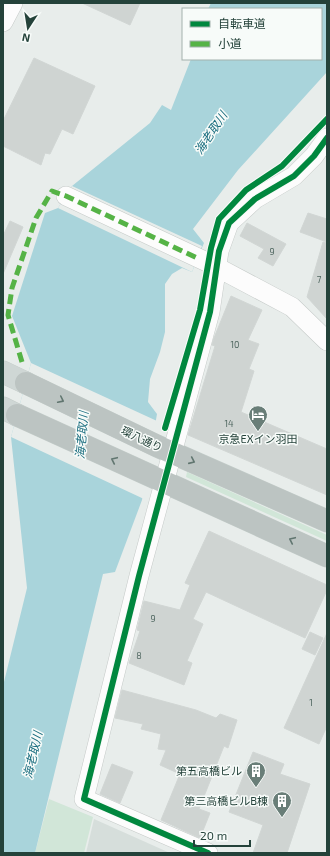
<svg xmlns="http://www.w3.org/2000/svg" width="330" height="856" font-family="'Exo 2','Noto Sans JP',sans-serif">
<style>
.built{fill:#d6dedb}
.green{fill:#d1e6d8}
.water{fill:#a9d4db}
.pier{fill:#e8edeb}
.building{fill:#cfd4d2;stroke:#d1d6d4}
.lines{fill:none;stroke-linecap:round;stroke-linejoin:round}
.minor-casing{stroke:#c5cac8;stroke-width:20}
.major-casing{stroke:#c3ccc9;stroke-width:23}
.highway-casing{stroke:#c3ccc9;stroke-width:23}
.minor{stroke:#fcfcfc;stroke-width:19}
.major{stroke:#cfd7d5;stroke-width:22}
.highway{stroke:#bcc4c2;stroke-width:22}
.quiet{stroke:#55b346;stroke-width:5;stroke-dasharray:10 5;stroke-linecap:butt}
.cycleway-casing{stroke:#f7fbf9;stroke-width:8}
.cycleway{stroke:#00873e;stroke-width:6}
.oneway{stroke:#617670}
.labels{text-anchor:middle;stroke-width:3;stroke-linejoin:round;paint-order:stroke}
.number-label{font-size:9px;fill:#506761}
.street-label{font-size:11px;fill:#24423a;stroke:#f7fbf9}
.poi-label{font-size:11px;fill:#24423a;stroke:#f7fbf9;text-anchor:end}
.water-label{font-size:12px;font-style:italic;fill:#1c6f80;stroke:#f7fbf9}
</style>
<rect width="100%" height="100%" fill="#e8edeb"/>
<!-- built -->
<path class="built" d="M94,819l76,34h-84z"/>
<!-- green -->
<path class="green" d="M187,472l140,63v6l-141,-64z
M49,799l44,18 -9,36h-49z"/>
<!-- water -->
<path class="water" d="M211,3h116v69l-89,98 -45,59 11,14 -12,29 -10,-4 -10,6 -7,10v48l-5,20 -10,27 -2,23 9,12 -15,86 -27,72 -12,2 -68,279h-32v-167l24,-98 -16,-151 20,-74 -19,-47 33,-103 13,-5 14,-22 78,-63 12,-18 9,5 20,-51h130v-50h-113z"/>
<!-- pier -->
<path class="pier" d="M72,186l130,60 -10,26 -134,-64z
M31,363l126,58 -13,78 -133,-62z"/>
<!-- building -->
<path class="building" d="M82,3h58l-10,22z
M34,58l61,28 -22,48 -11,-5 -12,25 -5,-1 -4,12 -38,-19v-25z
M308,213l19,6v23l-27,-10z
M10,221l13,6 -20,47v-38z
M247,223l39,21 -13,22 -15,-8 6,-9 -24,-13z
M323,242l4,1v76l-20,-22z
M231,296l31,14 -14,30 11,4 -10,25 5,2 -13,41 86,37v46l-139,-60 27,-89 -3,-1 2,-7z
M209,531l118,54v5l-22,48 -99,-46 -13,27 10,5 -16,37 5,2 -8,22 -55,-22 11,-32 -3,-1 7,-29 36,9 10,-25 -5,-2z
M310,632l13,6 -8,17 -13,-6z
M327,633v93l-8,18 -35,-16z
M122,690l74,20 20,8 4,-4 17,6 -9,28 -4,-2 -25,63 11,4 -10,25 -39,-18 19,-46 -20,-9 6,-15 -8,-1 3,-15 -20,-5 2,-5 -28,-6z
M253,752l31,12 -4,10 30,10 -23,69h-34l10,-28 -34,-13z
M112,764l21,8 -13,31 -20,-9z"/>
<g class="lines">
<!-- minor casing -->
<g class="minor-casing">
<path id="minor" d="M3,22l10,-19
M66,196l143,67 83,44 35,34
M208,853l-124,-54 55,-223 71,-264 9,-61 10,-28 26,-24 39,-23 20,-20 13,-18"/>
</g>
<!-- major casing -->
<g class="major-casing">
<path id="major" d="M3,372l23,11
M3,408l14,7"/>
</g>
<!-- highway casing -->
<g class="highway-casing">
<path id="highway" d="M26,383l131,63 170,75
M17,415l310,141"/>
</g>
<!-- minor -->
<use href="#minor" class="minor"/>
<!-- major -->
<use href="#major" class="major"/>
<!-- highway -->
<use href="#highway" class="highway"/>
<!-- quiet -->
<path class="quiet" d="M22,362l-14,-47 4,-27 24,-70 16,-27 14,5 131,62"/>
<!-- cycleway casing -->
<g class="cycleway-casing">
<path id="cycleway" d="M165,428l35,-118 11,-62 8,-29 27,-29 36,-24 45,-47
M208,853l-124,-54 55,-223 71,-264 9,-61 10,-28 26,-24 39,-23 20,-20 13,-18"/>
</g>
<!-- cycleway -->
<use href="#cycleway" class="cycleway"/>
</g>
<!-- one-way arrows -->
<defs><path id="oneway-chevron" d="M-2-3.5L2.5 0L-2 3.5" fill="none" stroke-width="1.6" stroke-linecap="round" stroke-linejoin="round"/></defs>
<g class="oneway">
<use href="#oneway-chevron" transform="translate(61 400) rotate(26)"/>
<use href="#oneway-chevron" transform="translate(114 460) rotate(-155)"/>
<use href="#oneway-chevron" transform="translate(192 461) rotate(24)"/>
<use href="#oneway-chevron" transform="translate(292 540) rotate(-155)"/>
</g>
<!-- icons -->
<defs>
<g id="hotel-pin" transform="scale(1)"><path d="M0 17L-7.5 6A9.5 9.5 0 1 1 7.5 6Z" fill="#697e78" stroke="#f7fbf9"/><path d="M-6-4.5h1.5V1H6V5H4.5V3h-9V5H-6ZM-4 0a1.8 1.8 0 1 1 3.6 0ZM.5 0V-2.5h3Q6-2.5 6 0Z" fill="#fff"/></g>
<g id="building-pin" transform="scale(1)"><path d="M0 17L-7.5 6A9.5 9.5 0 1 1 7.5 6Z" fill="#697e78" stroke="#f7fbf9"/><path d="M-4-6H4V6H1V3H-1V6H-4ZM-2.5-4.3h1.7v1.8h-1.7ZM.8-4.3h1.7v1.8H.8ZM-2.5-1h1.7V.8h-1.7ZM.8-1h1.7V.8H.8Z" fill="#fff"/></g>
</defs>
<g fill-rule="evenodd">
<use href="#hotel-pin" x="258" y="415"/>
<use href="#building-pin" x="256" y="771"/>
<use href="#building-pin" x="282" y="801"/>
</g>
<g class="labels">
<!-- number labels -->
<g class="number-label">
<text x="272" y="255">9</text>
<text x="319" y="283">7</text>
<text x="235" y="348">10</text>
<text x="229" y="427">14</text>
<text x="153" y="622">9</text>
<text x="139" y="659">8</text>
<text x="311" y="706">1</text>
</g>
<!-- street labels -->
<g class="street-label">
<text transform="translate(142 439) rotate(25)" y="4">環八通り</text>
</g>
<!-- poi labels -->
<g class="poi-label">
<text x="258" y="443" text-anchor="middle">京急EXイン羽田</text>
<text x="242" y="775">第五高橋ビル</text>
<text x="268" y="805">第三高橋ビルB棟</text>
</g>
<!-- water labels -->
<g class="water-label">
<text transform="translate(211 133) rotate(-56)" y="4">海老取川</text>
<text transform="translate(82 435) rotate(-85)" y="4">海老取川</text>
<text transform="translate(33 755) rotate(-77)" y="4">海老取川</text>
</g>
</g>
<!-- border -->
<rect width="330" height="856" fill="none" stroke="#24423a" stroke-width="8"/>
<!-- legend -->
<rect x="182" y="8" width="140" height="52" fill="#f7fbf9" stroke="#a3b1ad"/>
<rect x="190" y="21" width="20" height="6" fill="#00873e" stroke="#a3b1ad"/>
<text x="218" y="28" font-size="12" fill="#24423a">自転車道</text>
<rect x="190" y="41" width="20" height="6" fill="#55b346" stroke="#a3b1ad"/>
<text x="218" y="48" font-size="12" fill="#24423a">小道</text>
<!-- north arrow -->
<g transform="translate(28 28) rotate(192)" stroke="#f7fbf9" stroke-width="3" paint-order="stroke">
<path d="M0-3L7 15L0 10L-7 15Z" fill="#24423a"/>
<text y="-6" font-size="11" font-weight="bold" text-anchor="middle" fill="#24423a">N</text>
</g>
<!-- scale -->
<path d="M194 840v6h56v-6" fill="none" stroke="#24423a" stroke-width="2"/>
<text x="200" y="840" font-size="12" fill="#24423a" stroke="#f7fbf9" stroke-width="3" paint-order="stroke">20 m</text>
</svg>
